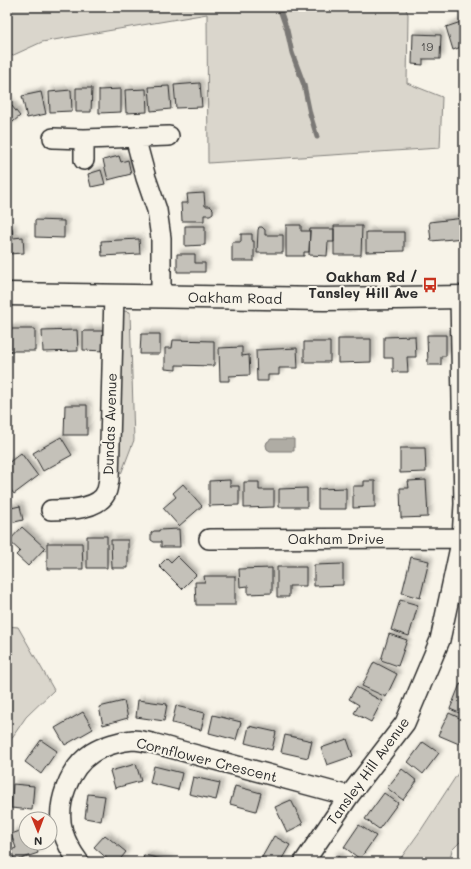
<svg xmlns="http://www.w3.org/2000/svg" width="471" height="869" font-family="Mali,sans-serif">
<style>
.green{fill:#dad6cc;stroke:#82807c}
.water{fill:#afaca4;stroke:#7a7874}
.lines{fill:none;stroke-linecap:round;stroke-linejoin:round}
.stream{stroke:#7a7874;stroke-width:5}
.building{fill:#c4c1b9;stroke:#2b2b2b;filter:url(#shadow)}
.minor-casing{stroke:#2b2b2b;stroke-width:22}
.tertiary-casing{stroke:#2b2b2b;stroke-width:25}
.minor{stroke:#f7f3e8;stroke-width:19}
.tertiary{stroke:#f7f3e8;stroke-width:22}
.labels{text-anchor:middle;stroke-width:4;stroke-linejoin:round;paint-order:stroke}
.number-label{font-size:12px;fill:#51504e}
.poi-label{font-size:14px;font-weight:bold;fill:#2b2b2b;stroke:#f7f3e8;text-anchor:end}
.street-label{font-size:14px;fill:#2b2b2b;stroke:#f7f3e8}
</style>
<defs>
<filter id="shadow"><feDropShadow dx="3.5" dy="-3.5" stdDeviation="2" flood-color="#0004"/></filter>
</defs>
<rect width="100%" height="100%" fill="#f7f3e8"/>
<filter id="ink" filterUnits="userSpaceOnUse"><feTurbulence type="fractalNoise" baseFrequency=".025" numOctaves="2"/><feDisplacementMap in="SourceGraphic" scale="8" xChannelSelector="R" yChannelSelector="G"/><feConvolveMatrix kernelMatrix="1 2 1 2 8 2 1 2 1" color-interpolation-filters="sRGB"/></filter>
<g filter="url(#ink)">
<!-- green -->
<path class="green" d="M7,7h398l3,7 -1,69 35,14 -2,51 -232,15 -1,-149 -165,28 -35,16z
M124,311l6,1 4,128 -13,34 -5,-7 5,-153z
M7,626l11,1 36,63 -28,27 -19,28z
M464,764v74l-12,12 -3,12h-51l23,-32z"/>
<!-- water -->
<path class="water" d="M271,439h23v12h-24l-3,-2 -1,-4 1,-3z"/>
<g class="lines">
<!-- stream -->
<path class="stream" d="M279,7l8,23 5,23 12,32 6,29 7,23"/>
</g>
<!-- building -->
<path class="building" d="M464,21v25l-11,4 -7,-23z
M413,34l28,1 -1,24h-17v6l-11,-1z
M200,83l2,24 -26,1 -2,-23z
M169,86l2,23 -20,2 -2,-24z
M76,88h16l-1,24h-15z
M121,89v23l-22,1v-23z
M146,89l1,23 -21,1 -1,-23z
M71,90l1,21 -22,1 -1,-20z
M41,92l5,22 -19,4 -5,-22z
M7,100l13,16 -13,11z
M119,156l2,6 7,-2 3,14 -23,6 -5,-20z
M101,170l4,14 -14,3 -3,-13z
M204,193l1,13h5l3,3v4l-3,2h-6v6h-22l-1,-18h7l-1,-9z
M464,218v20l-33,3 -2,-19z
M35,220l29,1v17l-29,-1z
M286,225h15v6h9l-1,21h-5v4h-18z
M185,226h20v19l-20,1z
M334,226h28l-1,29h-27z
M259,227h3l3,3v5h18v18h-26l1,-23z
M12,228l1,10 10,-1 1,16 -17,1v-25z
M310,229h24v13h-6l-1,14 -18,-1z
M366,232h38v19l-38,1z
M241,234h11v7h2v20h-22v-19h9z
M139,239l1,15 -38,2 -1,-15z
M177,254h18v9h10v9h-28z
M7,329h28v22h-28z
M77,330l1,21 -35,1 -1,-21z
M83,331h22l-1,20 -21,-1z
M141,334h19v20h-20z
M427,335h19v21h-5v9h-13z
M415,336l1,21h-9l1,15h-15v-14h-9v-21z
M338,339h33v23l-33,1z
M173,340l41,1v25l-38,-1v5l-11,-1v-21h7z
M304,342h26v20h-26z
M242,347v9l7,-1 1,20 -21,1v5h-9l-1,-33z
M297,348l1,20h-19v7h-11v6h-11l-1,-31z
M65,405h22v30h-23z
M61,437l11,18 -29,16 -10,-18z
M400,448h25l1,24 -26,1z
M21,453l17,23 -24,18 -7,-9v-21z
M230,480v6h9v19l-30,1v-25z
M426,480l2,37 -27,1 -1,-30h9l-1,-7z
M364,481h11v26l-22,1v-22h11z
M244,482h15v8h15v17l-30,1z
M183,484l19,22 -23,20 -16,-18 13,-11 -3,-4z
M307,488v19h-28v-18z
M346,488v21h-28v-20z
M20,506l3,14 -16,4v-15z
M22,527l23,21 -17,18 -12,-11 4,-4 -11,-10z
M179,529l1,18h-19v-5h-7l-3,-2v-7l3,-2h5v-1z
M87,536h20v32h-20z
M111,540h17v28h-16z
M47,543h35l1,26h-36z
M177,556l19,19 -14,14 -23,-23 8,-8 4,4z
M411,557l18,4 -9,37 -18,-5z
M343,564v21l-29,1v-21z
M277,567h29v19h-17v11h-12z
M272,568v25l-24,1v-8l-8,1 -1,-18z
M204,576h31v29h-39l-1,-23h10z
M400,600l18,5 -9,31 -18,-6z
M389,634l18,6 -9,26 -17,-6z
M374,662l23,12 -11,23 -24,-11z
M460,684l4,2v29l-14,-6z
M356,687l26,14 -11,21 -17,-9 5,-8 -10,-6z
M138,700l29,4 -3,17 -28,-4z
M124,701l4,17 -25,7 -4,-18z
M176,706l29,7 -4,17 -29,-7z
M83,712l10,17 -28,16 -10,-17z
M449,713l15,7v13l-5,11 -21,-9z
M213,715l28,7 -5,18 -27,-7z
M249,726l27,6 -4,18 -27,-7z
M285,735l27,6 -4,17 -27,-6z
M347,739l6,17 -26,9 -6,-17z
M41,740l16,11 -16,23 -16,-12z
M423,742l16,11 -16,21 -15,-12z
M136,764l5,17 -26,7 -5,-17z
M154,766l28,7 -4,17 -28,-7z
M402,769l15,12 -14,19 -16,-12z
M193,777l27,6 -4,17 -27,-6z
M13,784l21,2 -2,24 -21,-2z
M235,786l26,7 -5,18 -26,-7z
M384,793l14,10 -19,26 -14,-10z
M88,794l17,2 -4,25 -16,-3z
M291,800l12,24 -16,8 -12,-25z
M359,825l17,11 -16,23 -16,-12z
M26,829v14h9l3,10 -23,8 -4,-11 5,-2 -5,-14z
M105,835l21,17 -8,10h-7l-17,-15z
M274,836l16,9 -10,17h-13l-6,-3z
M144,855l27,6v1h-29z
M336,855l10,7h-15z"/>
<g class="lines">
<!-- minor casing -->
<g class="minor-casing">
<path id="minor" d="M135,137l11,41 11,32 4,28v59
M53,138l31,1 85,-3
M84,139v21
M51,510c17,0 50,0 56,-20 1,-3 1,-7 2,-10l5,-185
M209,539l253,-1
M79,862c-6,-8 -13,-20 -16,-30 -8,-27 6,-64 29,-79 11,-7 28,-12 41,-13 6,0 13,2 19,3l197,53
M304,862l45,-66 56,-73 35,-83 22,-102 2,-34 -4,-207"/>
</g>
<!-- tertiary casing -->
<g class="tertiary-casing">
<path id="tertiary" d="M7,294l317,5 140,-2"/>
</g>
<!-- minor -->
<use href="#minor" class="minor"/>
<!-- tertiary -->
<use href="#tertiary" class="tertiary"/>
</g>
</g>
<!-- icons -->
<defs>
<g id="bus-bare" transform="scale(1.2)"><path d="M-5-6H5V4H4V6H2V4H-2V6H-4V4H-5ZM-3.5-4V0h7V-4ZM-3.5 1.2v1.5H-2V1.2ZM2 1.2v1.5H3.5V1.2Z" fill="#c8321e" stroke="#f7f3e8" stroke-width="2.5" paint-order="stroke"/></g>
</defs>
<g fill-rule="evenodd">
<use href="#bus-bare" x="430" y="285"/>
</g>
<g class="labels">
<!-- number labels -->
<g class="number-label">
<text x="427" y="51">19</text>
</g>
<!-- poi labels -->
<g class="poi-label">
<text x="418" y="282">Oakham Rd /<tspan x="418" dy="16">Tansley Hill Ave</tspan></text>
</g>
<!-- street labels -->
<g class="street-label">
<text transform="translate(235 298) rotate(1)" y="5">Oakham Road</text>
<text transform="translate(110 424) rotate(-88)" y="5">Dundas Avenue</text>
<text x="336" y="544">Oakham Drive</text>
<text transform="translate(207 760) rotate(14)" y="5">Cornflower Crescent</text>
<text transform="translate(368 771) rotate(-54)" y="5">Tansley Hill Avenue</text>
</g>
</g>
<!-- margin -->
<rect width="471" height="869" fill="none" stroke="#f7f3e8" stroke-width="24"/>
<rect x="12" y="12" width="447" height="845" fill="none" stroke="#2b2b2b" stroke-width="1.5" filter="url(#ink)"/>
<!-- north arrow -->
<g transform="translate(38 831) rotate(179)"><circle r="19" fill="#f7f3e8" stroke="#a5a39c"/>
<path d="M0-3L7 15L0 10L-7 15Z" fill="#c8321e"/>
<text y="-6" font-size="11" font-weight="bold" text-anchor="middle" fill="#2b2b2b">N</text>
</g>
</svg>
